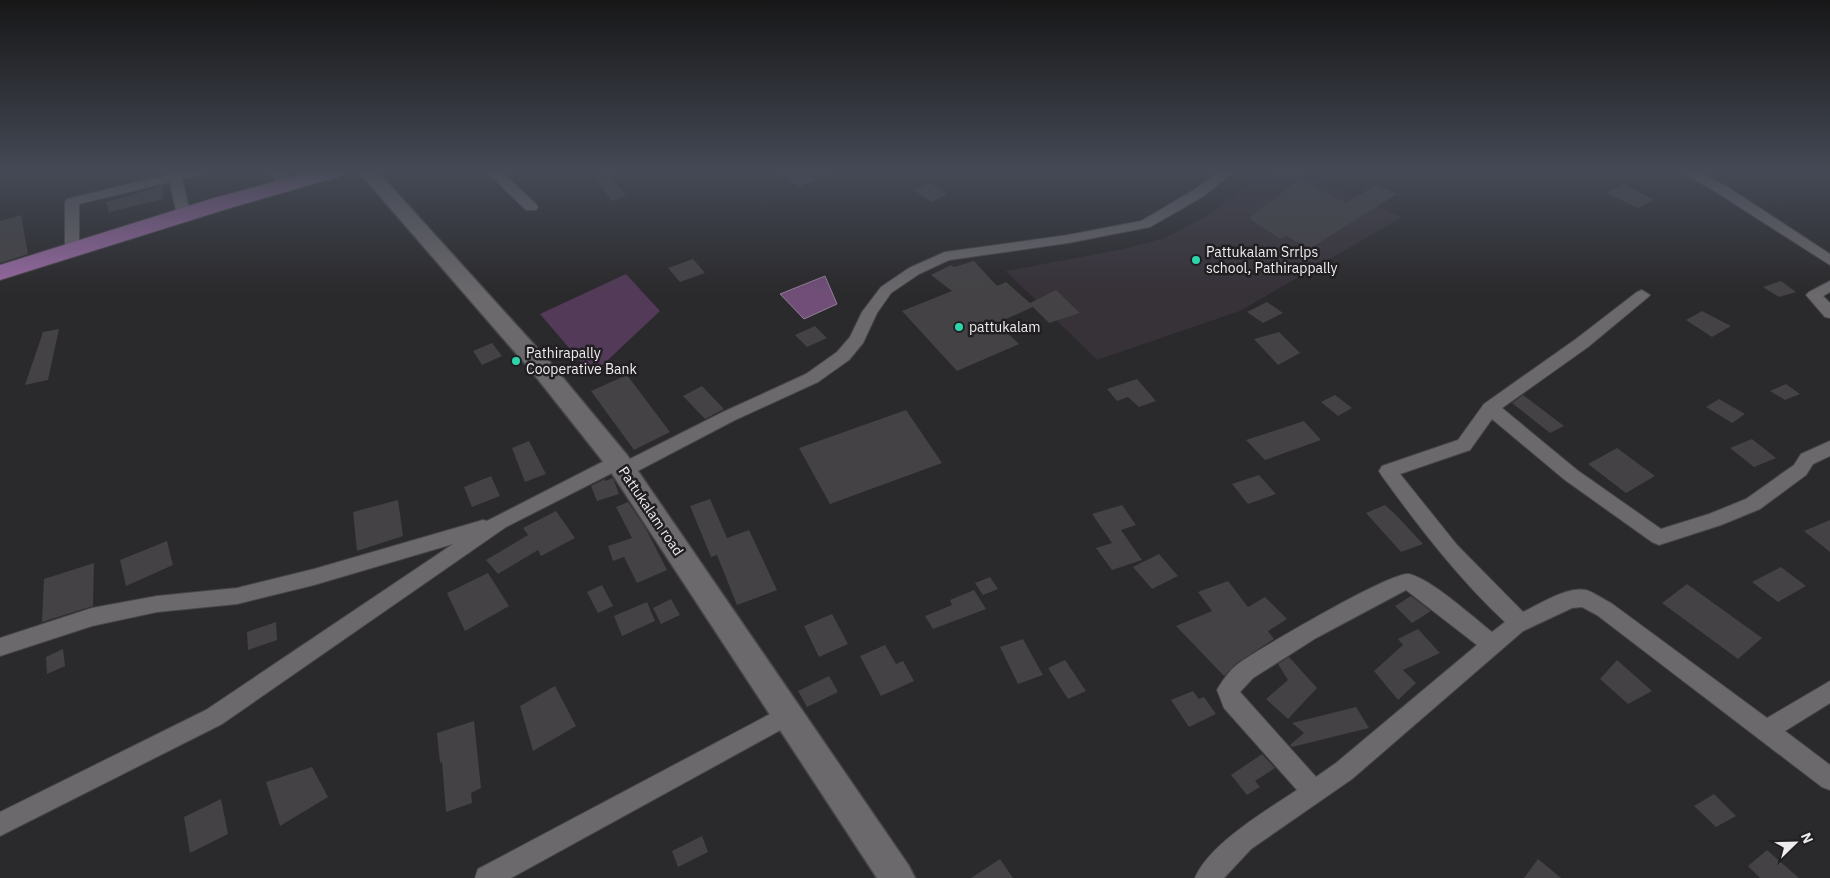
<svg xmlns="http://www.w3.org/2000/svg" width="1830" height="878" font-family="'IBM Plex Sans',sans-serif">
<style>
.built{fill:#373138}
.green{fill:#533a58}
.water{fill:#714e78;stroke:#967d9b}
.building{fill:#444244}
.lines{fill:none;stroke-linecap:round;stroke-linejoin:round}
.street-casing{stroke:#484648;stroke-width:2}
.secondary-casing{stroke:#484648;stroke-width:3}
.primary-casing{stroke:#484648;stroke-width:2}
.street{fill:#6b696c;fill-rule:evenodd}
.secondary{fill:#6b696c;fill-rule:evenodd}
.primary{fill:#9a6aa4;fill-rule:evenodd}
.poi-dot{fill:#2ed4aa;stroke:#211f21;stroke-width:2}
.labels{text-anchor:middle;stroke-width:5;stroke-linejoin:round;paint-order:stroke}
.poi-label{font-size:14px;fill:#eeecee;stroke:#211f21;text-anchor:start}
.street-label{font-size:14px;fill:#eeecee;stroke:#211f21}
</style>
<rect width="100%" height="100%" fill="#2a292b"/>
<!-- built -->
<path class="built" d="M1264,172h35l103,45 -162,94 -143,49 -91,-89 118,-22 41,-11 42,-22z"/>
<!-- green -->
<path class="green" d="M777,172h57l-34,15z
M626,274l34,37 -68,64 -52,-61z"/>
<!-- water -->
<path class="water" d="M825,276l12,28 -33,15 -24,-25z"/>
<!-- building -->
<path class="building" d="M609,173l17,23 -14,5 -18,-23z
M1300,179l46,24 30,-18 21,9 -88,55 -23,-13 -6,3 -31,-21z
M930,183l18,11 -17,8 -18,-12z
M1624,184l30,16 -16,8 -32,-15z
M162,186l1,13 -54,13 -3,-10z
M21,215l7,39 -28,9v-42z
M693,259l12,14 -25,9 -12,-14z
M974,261l23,25 9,-4 24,21 26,-13 24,23 -31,10 -16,-16 -36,16 22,21 -62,27 -55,-60 50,-20 -21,-16 20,-10 3,2z
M1781,281l15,11 -17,5 -16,-10z
M1267,302l16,11 -20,10 -16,-11z
M1702,311l29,15 -19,11 -26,-17z
M815,326l12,12 -20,9 -12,-12z
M59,329l-11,51 -23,5 18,-53z
M1279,332l21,21 -22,12 -24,-26z
M492,343l10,13 -20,9 -9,-14z
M627,375l43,57 -36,18 -43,-59z
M1137,379l19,22 -17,6 -11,-10 -11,4 -10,-12z
M1786,384l14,10 -15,6 -15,-9z
M702,386l22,23 -19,10 -22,-23z
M1335,395l17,13 -14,8 -17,-14z
M1523,395l41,31 -14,7 -38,-30z
M1719,399l26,15 -13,9 -26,-16z
M906,410l36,53 -112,41 -31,-56z
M1304,421l17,19 -56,20 -19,-20z
M1752,439l24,19 -22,9 -24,-19z
M529,441l17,33 -21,8 -13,-34z
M1617,448l38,28 -29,17 -38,-29z
M1259,475l17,19 -28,10 -16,-20z
M491,476l9,20 -28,11 -8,-20z
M613,478l6,16 -22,7 -6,-15 14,-7v2z
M710,499l17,39 22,-8 28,60 -40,15 -20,-50 -6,2 -21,-51z
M398,500l5,36 -46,15 -4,-39z
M628,502l18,27 21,41 -30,13 -13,-26 -11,4 -5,-15 24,-8 -16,-31z
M1122,505l14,20 -15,5 21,30 -30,10 -16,-22 16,-5 -20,-29z
M1385,505l12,11 26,28 -22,8 -35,-39z
M556,511l19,27 -34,18 -3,-6 -40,24 -12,-14 42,-25 -5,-7z
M1830,520v32l-26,-21z
M167,541l6,24 -47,21 -6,-26z
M1159,554l19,22 -26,13 -19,-22z
M94,563l-1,43 -51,16 2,-43z
M1781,567l25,19 -28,16 -26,-20z
M488,573l21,33 -44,25 -18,-38z
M990,577l8,12 -15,6 -8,-12z
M1228,581l20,26 17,-10 22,22 -19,12 6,8 -37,24 -13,13 -48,-50 36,-15 -14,-19z
M1687,584l75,54 -24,21 -76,-56z
M602,585l11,21 -15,7 -11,-21z
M974,590l12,19 -53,20 -8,-13 27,-11 -2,-5z
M1411,596l20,15 -19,12 -17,-17z
M671,599l9,16 -19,9 -8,-16z
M647,602l8,19 -33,15 -8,-20z
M832,614l16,30 -29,13 -15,-31z
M276,622l1,18 -29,10 -1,-18z
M1418,629l22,24 -37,17 13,13 -18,17 -24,-29 29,-26 -5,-6z
M1023,639l20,36 -25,9 -18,-37z
M885,645l11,19 7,-3 11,20 -33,15 -21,-40z
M63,649l2,17 -18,8 -1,-17z
M1289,657l28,31 -29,31 -22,-20 22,-19 -10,-16z
M1065,660l21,31 -18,8 -20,-31z
M1617,660l35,31 -24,13 -28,-25z
M829,676l9,16 -31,15 -9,-16z
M555,686l21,40 -43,25 -13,-45z
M1193,691l6,8 5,-2 12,17 -27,13 -18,-27z
M1356,707l13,21 -77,19 -2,-2 14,-12 -12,-10z
M474,721l7,67 -10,5 1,10 -26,9 -4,-50 -2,1 -3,-30z
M1262,754l13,14 -20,13 5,6 -13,8 -16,-20z
M312,767l16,30 -48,29 -14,-44z
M1714,794l22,22 -20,11 -22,-21z
M221,799l7,35 -38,19 -6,-36z
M702,836l6,16 -30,15 -6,-16z
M1767,850l32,28h-39l-12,-12z
M1000,859l13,19h-42z
M1538,859l23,19h-37z"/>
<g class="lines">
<!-- street casing -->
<g class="street-casing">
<path id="street" d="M179,172h24l-2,3 -19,4 9,37 -2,3h-10l-2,-3 -7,-34 -91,22v45l-2,3h-10l-2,-3v-47l2,-3z
M270,172h14l8,15 -2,3h-10z
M487,172h15l34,32 2,3 -2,3h-10z
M1218,172h15l-29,24 -54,31 -82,16 -119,17 -30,14 -28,19 -14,20 -14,30 -14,17 -31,22 -83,38 -107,56 -6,2 -6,-2 -2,-4 -108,55 -284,197 -222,112v-24l206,-102 247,-166 -139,41 -77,19 -80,8 -65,14 -92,30v-18l92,-30 65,-12 80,-8 77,-19 169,-49 4,1 125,-64 6,-2 6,2 2,4 97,-49 83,-38 31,-22 13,-15 12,-25 19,-25 28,-19 36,-16 123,-17 73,-14 53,-31z
M1681,172h17l28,14 104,68v11l-114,-73z
M1830,281v11l-7,4 7,7v15l-5,-1 -19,-22 3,-3z
M1642,290l8,5 -3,3 -59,49 -86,61 75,62 84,59 48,-15 37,-15 48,-34 7,-11 29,-13v15l-17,8 -7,11 -46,34 -39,16 -62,20 -7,-3 -87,-62 -73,-61 -22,31 -70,24 57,71 66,67c17,-8 44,-26 63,-22 9,3 17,9 25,13l156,115 63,-37v22l-45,28 45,34v25l-8,-3 -225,-172 -15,-8 -10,1 -49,23 -171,148 -101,70 -27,29h-29c14,-34 72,-68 102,-88l-73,-82 -7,-18c5,-9 13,-20 21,-26 21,-15 153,-93 171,-90 22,5 64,43 83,58l13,-10c-47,-44 -86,-95 -123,-146l-3,-5 3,-5 76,-26 26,-36 92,-65 61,-47zM1406,590l71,55 -141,118 -20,14 -76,-85 13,-14 63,-40z
M789,704l8,3 3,7 -3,7 -286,157h-36l3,-9z"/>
</g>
<!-- secondary casing -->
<g class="secondary-casing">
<path id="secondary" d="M359,172h19l171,189 78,94 282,411 6,12h-38l-268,-409 -76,-96z"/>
</g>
<!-- primary casing -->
<g class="primary-casing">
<path id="primary" d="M310,172h34l-3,4 -111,32 -230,72v-15l214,-67z"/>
</g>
<!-- street -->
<use href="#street" class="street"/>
<!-- secondary -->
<use href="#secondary" class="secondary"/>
<!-- primary -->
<use href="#primary" class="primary"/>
</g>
<!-- sky -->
<linearGradient id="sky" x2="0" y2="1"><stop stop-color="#171718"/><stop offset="0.58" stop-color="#444955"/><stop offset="1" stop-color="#444955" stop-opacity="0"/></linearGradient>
<rect width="1830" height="295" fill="url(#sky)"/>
<!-- markers -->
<g class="poi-dot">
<circle cx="1196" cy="260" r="5"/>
<circle cx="959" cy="327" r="5"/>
<circle cx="516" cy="361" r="5"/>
</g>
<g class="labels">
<!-- poi labels -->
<g class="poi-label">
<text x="1206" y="257">Pattukalam Srrlps<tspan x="1206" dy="16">school, Pathirappally</tspan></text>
<text x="969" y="332">pattukalam</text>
<text x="526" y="358">Pathirapally<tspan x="526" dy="16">Cooperative Bank</tspan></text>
</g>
<!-- street labels -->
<g class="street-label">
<text transform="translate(651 511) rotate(56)" y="5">Pattukalam road</text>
</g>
</g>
<!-- north arrow -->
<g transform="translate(1795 843) rotate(67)" stroke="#211f21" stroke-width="4" paint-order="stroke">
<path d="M0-4L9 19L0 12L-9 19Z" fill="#eeecee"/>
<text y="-8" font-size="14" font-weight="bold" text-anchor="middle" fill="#eeecee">N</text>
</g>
</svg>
